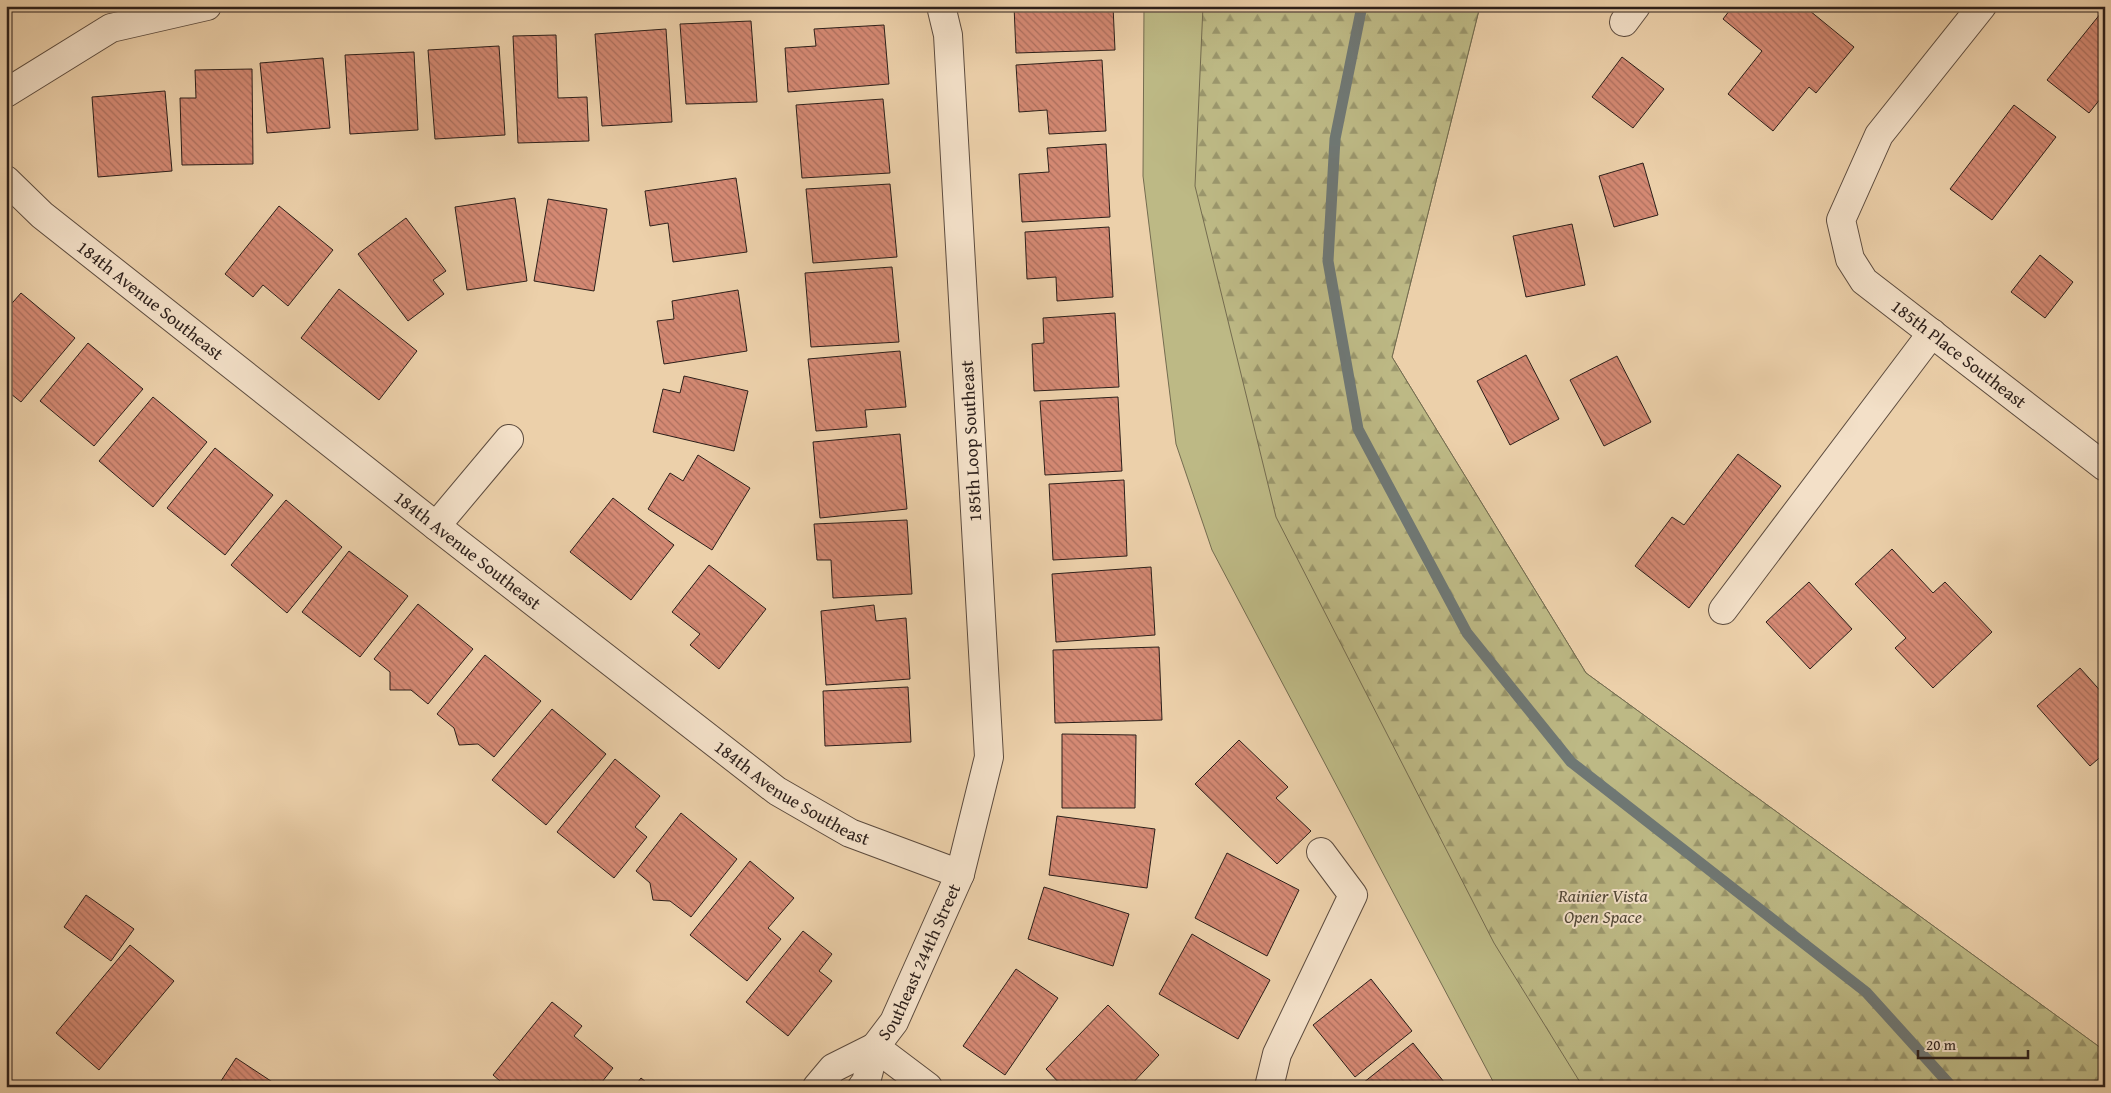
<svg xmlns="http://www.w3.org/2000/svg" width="2111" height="1093" font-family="'Gentium Book Plus',serif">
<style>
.green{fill:#bdb985;stroke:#746c50}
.forest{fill:url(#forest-firs);stroke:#746c50}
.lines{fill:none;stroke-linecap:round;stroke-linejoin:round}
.stream{stroke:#6f7875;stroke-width:11}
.building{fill:url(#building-back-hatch);stroke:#2c1f1a}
.minor-casing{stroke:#5c4b3e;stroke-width:30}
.minor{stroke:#f3e0c8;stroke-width:28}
.labels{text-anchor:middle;stroke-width:4;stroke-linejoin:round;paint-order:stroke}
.street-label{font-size:18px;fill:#2c1f1a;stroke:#f3e0c8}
.park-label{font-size:18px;font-style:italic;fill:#504635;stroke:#f3e0c8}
</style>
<defs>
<pattern id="forest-firs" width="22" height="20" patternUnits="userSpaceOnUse" patternTransform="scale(1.25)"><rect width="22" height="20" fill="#bdb985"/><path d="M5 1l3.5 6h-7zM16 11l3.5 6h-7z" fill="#9a966c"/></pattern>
<pattern id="building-back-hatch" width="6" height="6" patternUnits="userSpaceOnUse" patternTransform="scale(1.25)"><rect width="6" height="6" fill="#d48973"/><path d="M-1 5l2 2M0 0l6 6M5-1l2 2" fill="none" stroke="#ac6f5e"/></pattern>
</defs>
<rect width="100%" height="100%" fill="#ecd0aa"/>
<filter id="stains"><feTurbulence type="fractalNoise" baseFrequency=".004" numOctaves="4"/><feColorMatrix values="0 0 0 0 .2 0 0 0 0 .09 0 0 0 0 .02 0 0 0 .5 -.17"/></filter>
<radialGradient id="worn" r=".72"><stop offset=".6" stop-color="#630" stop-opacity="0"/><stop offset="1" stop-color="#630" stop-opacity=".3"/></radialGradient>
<!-- green -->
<path class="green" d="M1144,6h336l-88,351 194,316 519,378v36h-609l-284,-537 -36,-106 -33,-268z"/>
<!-- forest -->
<path class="forest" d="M1203,6h277l-88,351 194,316 519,378v36h-522l-89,-144 -218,-426 -81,-331z"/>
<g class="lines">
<!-- stream -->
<path class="stream" d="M1362,6l-27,133 -7,122 30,168 109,204 104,129 295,230 86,95"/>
</g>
<!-- building -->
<path class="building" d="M1014,6h99l2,44 -99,3z
M1733,6h71l50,41 -38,46 -7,-6 -36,44 -45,-37 34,-43 -39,-32z
M2105,8v85l-16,20 -42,-33z
M751,21l6,81 -71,2 -6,-80z
M884,25l5,59 -101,8 -3,-44 31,-2 -2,-17z
M666,29l6,93 -70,4 -7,-92z
M556,35l2,63 29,-1 2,44 -71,2 -5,-107z
M499,46l6,89 -70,4 -7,-89z
M414,52l4,78 -68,4 -5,-79z
M1622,57l42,32 -31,39 -41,-31z
M323,58l7,70 -63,5 -7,-70z
M1102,60l4,71 -57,3 -2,-24 -28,2 -3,-47z
M252,69l1,95 -71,1 -2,-67h16l-1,-28z
M165,91l7,80 -74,6 -6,-80z
M883,99l7,74 -88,5 -6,-73z
M2014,105l42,32 -64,83 -42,-31z
M1106,144l4,73 -88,5 -3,-48 30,-2 -2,-24z
M1643,163l15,52 -44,12 -15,-51z
M736,178l11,74 -74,10 -5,-39 -18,3 -5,-35z
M890,184l7,73 -84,6 -7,-74z
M515,198l12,83 -60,9 -12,-83z
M548,199l59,10 -13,82 -60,-10z
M279,206l54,44 -45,56 -25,-21 -10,12 -28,-23z
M406,218l40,53 -13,9 11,14 -36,27 -50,-67z
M1572,224l13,61 -59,12 -13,-61z
M1109,227l4,70 -56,4 -1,-24 -29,2 -2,-47z
M2040,255l33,27 -28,36 -34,-26z
M892,267l7,75 -88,5 -6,-74z
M6,281l6,4 -6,6z
M339,289l78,62 -38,49 -78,-62z
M738,290l9,61 -83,13 -7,-43 17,-2 -2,-18z
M21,293l54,45 -54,64 -15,-12v-80z
M1115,313l4,74 -85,4 -2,-47 12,-1 -1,-25z
M88,343l55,46 -49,57 -54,-45z
M900,351l6,56 -41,3 2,17 -51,4 -8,-72z
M1526,355l33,64 -49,26 -33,-64z
M1617,356l34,66 -47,24 -34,-66z
M684,376l64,15 -14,60 -81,-19 10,-43 17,4z
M153,397l54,45 -54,65 -54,-46z
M1118,397l4,74 -77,4 -5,-74z
M900,434l7,75 -87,9 -7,-76z
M215,448l58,47 -48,60 -58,-47z
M1738,454l43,32 -92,122 -54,-42 37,-49 12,8z
M698,455l52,33 -38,62 -64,-41 22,-36 13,8z
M1124,480l3,76 -74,4 -4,-76z
M613,498l61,47 -43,55 -61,-48z
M286,500l56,47 -55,66 -56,-48z
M907,520l5,74 -79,4 -2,-38h-14l-3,-36z
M1892,549l41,44 12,-11 47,50 -59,56 -38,-40 11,-10 -51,-54z
M349,551l59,45 -48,61 -58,-45z
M709,565l57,44 -47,60 -29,-24 10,-11 -28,-22z
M1151,567l4,68 -99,7 -4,-68z
M1809,582l43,47 -42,40 -44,-47z
M418,604l55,45 -45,55 -17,-14h-21v-18l-16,-13z
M874,605l2,16 30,-3 4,61 -84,6 -5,-74z
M1159,647l3,73 -107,3 -2,-73z
M485,655l56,46 -47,56 -16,-13 -19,1 -5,-17 -17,-14z
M2080,668l25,28v57l-15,13 -53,-60z
M908,687l3,55 -86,4 -2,-55z
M552,709l54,45 -60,71 -54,-45z
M1062,734l74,1 -1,73h-73z
M1239,740l49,47 -12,11 35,33 -34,33 -82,-80z
M615,759l45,37 -25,31 12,10 -33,41 -57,-46z
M681,813l56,46 -46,58 -21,-16 -17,-1 -3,-17 -14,-12z
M1057,816l98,13 -8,59 -98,-13z
M1227,853l72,37 -32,66 -72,-38z
M750,861l44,37 -26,30 13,11 -34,42 -57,-46z
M1044,887l85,27 -16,52 -85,-27z
M86,895l48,34 -23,32 -47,-34z
M803,931l29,23 -13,17 13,10 -44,55 -42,-34z
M1192,934l78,46 -32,59 -79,-45z
M130,945l44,36 -75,89 -43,-37z
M1016,969l42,29 -53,77 -42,-29z
M1371,979l41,52 -57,46 -42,-52z
M552,1002l30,24 -8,10 39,32 -15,19h-91l-14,-12z
M1108,1005l51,50 -30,32h-23l-5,-5 -5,5h-33l-17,-18z
M1413,1043l35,44h-90z
M236,1058l44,29h-63z
M641,1078l11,9h-18z"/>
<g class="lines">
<!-- minor casing -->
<g class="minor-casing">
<g id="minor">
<path id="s1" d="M1982,6l-103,129 -38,85 9,39 14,22 241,186"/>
<path d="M1624,22l12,-16"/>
<path d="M6,93l105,-65 96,-22"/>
<path id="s2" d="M6,180l36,35 394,311 341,265 73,42 110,41"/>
<path d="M436,526l73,-87"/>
<path d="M1723,610l209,-277"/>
<path d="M875,1047l53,40"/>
<path d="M817,1087l16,-19 42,-21"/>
<path id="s3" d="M862,1087l4,-5 9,-35 19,-25 66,-148 29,-117 -41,-722 -7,-29"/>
<path d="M1269,1087l8,-33 76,-159 -32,-43"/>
</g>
</g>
<!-- minor -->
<use href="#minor" class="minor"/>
</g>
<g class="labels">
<!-- street labels -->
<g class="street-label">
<text dy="6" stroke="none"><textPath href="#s2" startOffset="188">184th Avenue Southeast</textPath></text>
<text dy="6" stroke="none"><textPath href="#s1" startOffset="444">185th Place Southeast</textPath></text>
<text transform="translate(971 441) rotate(-93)" y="6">185th Loop Southeast</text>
<text dy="6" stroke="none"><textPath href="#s2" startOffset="592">184th Avenue Southeast</textPath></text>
<text dy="6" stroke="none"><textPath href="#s2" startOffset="998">184th Avenue Southeast</textPath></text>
<text dy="6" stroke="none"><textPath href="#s3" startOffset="139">Southeast 244th Street</textPath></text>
</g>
<!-- park labels -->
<g class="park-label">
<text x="1603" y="902">Rainier Vista<tspan x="1603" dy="21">Open Space</tspan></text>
</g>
</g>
<!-- margin -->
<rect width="2111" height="1093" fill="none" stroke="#ecd0aa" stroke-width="25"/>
<rect x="8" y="8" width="2096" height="1078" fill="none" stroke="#2c1f1a" stroke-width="2.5"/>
<rect x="12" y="12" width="2086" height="1068" fill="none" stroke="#2c1f1a"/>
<!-- scale -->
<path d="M1918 1050v8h110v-8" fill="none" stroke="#2c1f1a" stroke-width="2.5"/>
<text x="1926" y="1050" font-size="15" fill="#2c1f1a" stroke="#f3e0c8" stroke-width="4" paint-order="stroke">20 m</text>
<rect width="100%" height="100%" filter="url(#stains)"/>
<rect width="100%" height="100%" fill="url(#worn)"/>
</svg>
